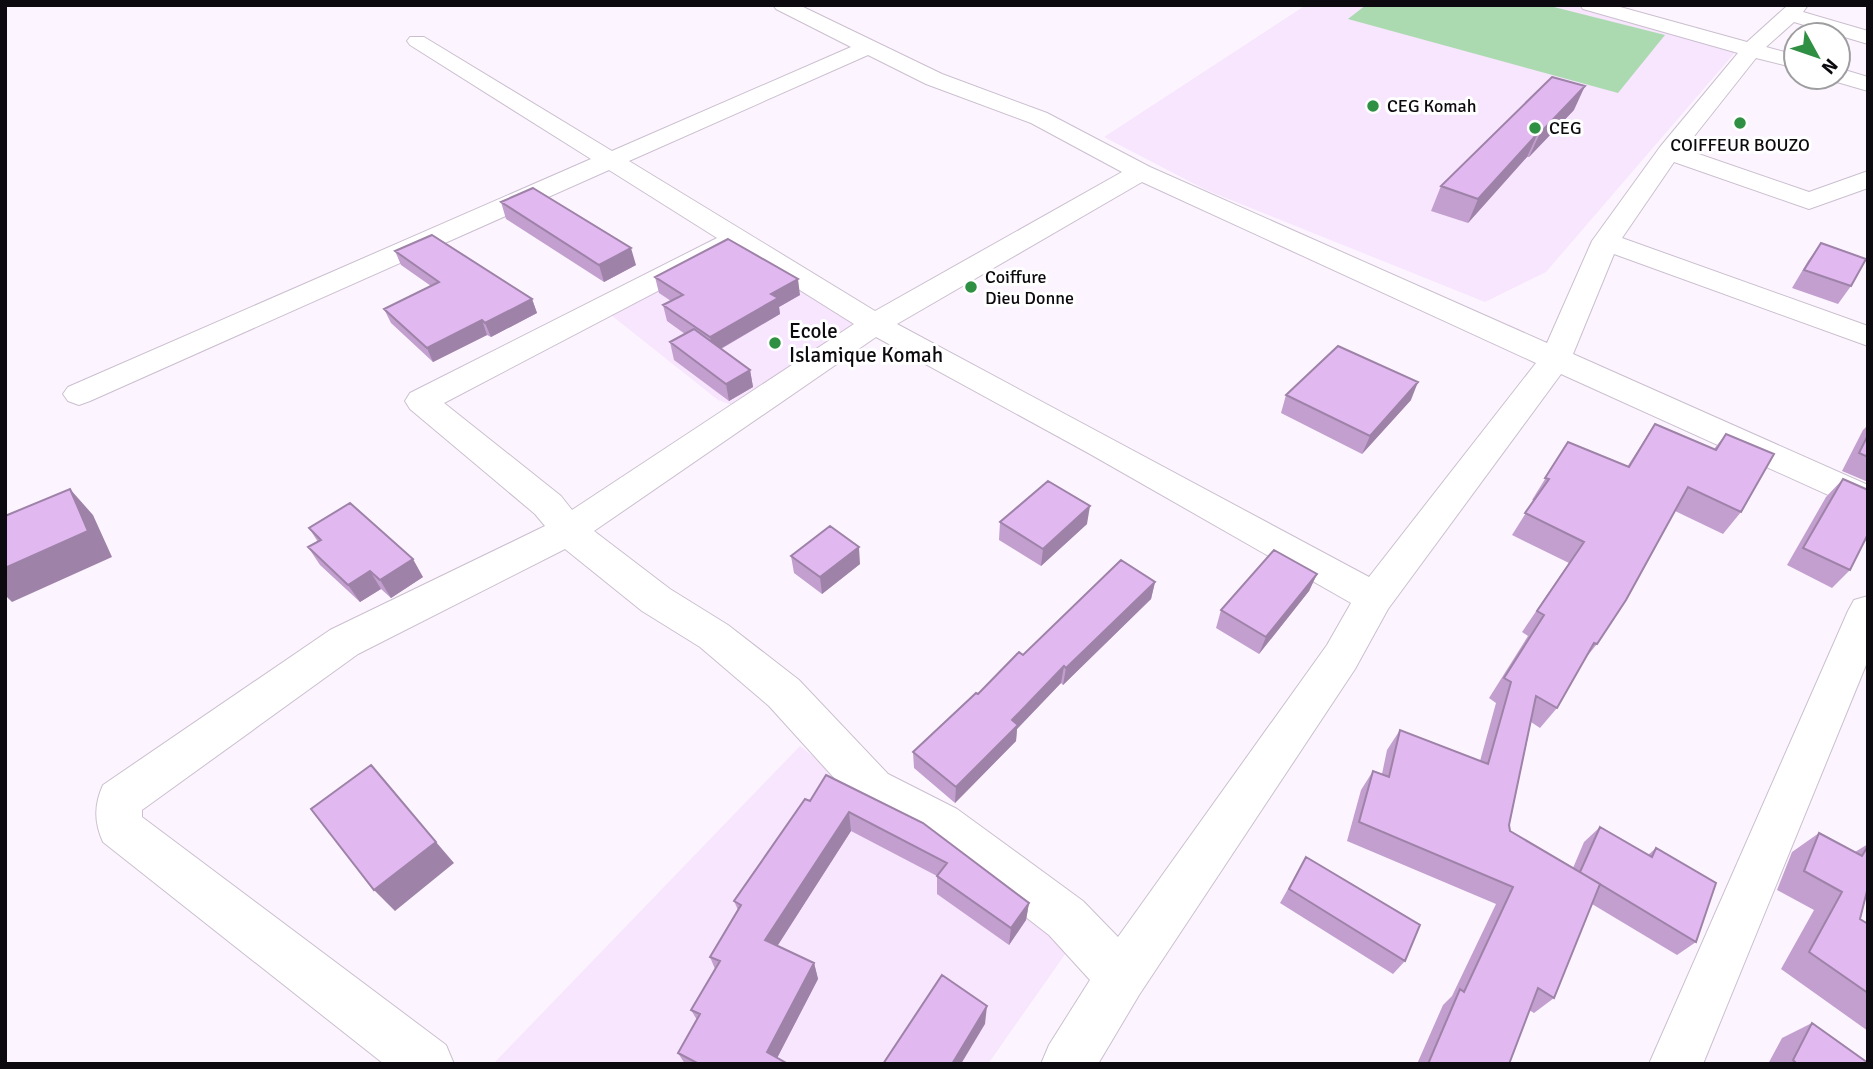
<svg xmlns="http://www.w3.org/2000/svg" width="1873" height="1069" font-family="Signika,sans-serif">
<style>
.built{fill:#f7e6fd}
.green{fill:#acdab0}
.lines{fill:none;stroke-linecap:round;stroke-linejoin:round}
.minor-casing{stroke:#cbbfcf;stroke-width:2}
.minor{fill:#fff;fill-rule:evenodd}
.wall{fill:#c29fce}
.shaded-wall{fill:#9e82a8}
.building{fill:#e1b9f0;stroke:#9e82a8;stroke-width:2}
.poi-dot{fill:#2f9043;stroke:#fff;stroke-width:2.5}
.labels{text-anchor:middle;stroke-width:6;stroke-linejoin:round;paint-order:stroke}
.far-poi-label{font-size:18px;fill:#0d0a0f;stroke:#fff;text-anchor:start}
.poi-label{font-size:21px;fill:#0d0a0f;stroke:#fff;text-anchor:start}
</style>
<rect width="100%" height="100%" fill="#fcf5ff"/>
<!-- built -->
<path class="built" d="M1306,5h265l167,44 -192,223 -61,30 -279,-112 -102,-53z
M733,251l122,73 -123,81 -14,-5 -107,-85z
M800,746l76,60 197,137 -85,121 -493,-2z"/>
<!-- green -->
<path class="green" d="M1366,5h180l119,30 -47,58 -270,-74z"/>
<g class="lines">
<!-- minor casing -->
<g class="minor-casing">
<path id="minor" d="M773,5h26l143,69 105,39 103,54 397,176 45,-102 68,-94 78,-94 -155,-44 -3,-4h33l134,37 41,-37h20l-5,7 65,19v13l-74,-22 -28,25 30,8v13l-40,-10 -72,91 125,43 59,-21v17l-59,21 -135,-47 -52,76 246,88v20l-254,-92 -41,100 295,131v28l-307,-139 -173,235 -33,60 -216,326 -41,69h-57l8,-19 41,-65 -41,-45 -124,-96 -69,-37 -87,-96 -69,-59 -58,-36 -77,-62 -207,105 -216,156v7l304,228 8,19h-70l-281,-222c-9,-20 -9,-37 0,-57l227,-155 215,-104 -10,-12 -125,-105 -5,-8 5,-8 307,-155 -108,-68 -519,231 -11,4 -11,-4 -5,-7 5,-7 523,-228 -181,-114 -3,-4 3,-4h14l188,114 239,-104 -75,-38zM868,55l58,29 105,39 91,49 -247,139 -246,-150zM1142,182l394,181 -167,214 -472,-253zM736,250l118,74 -282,186 -11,-14 -117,-93zM876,337l214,117 261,149 -24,42 -209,292 -35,-36 -126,-92 -69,-35 -89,-94 -71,-55 -58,-36 -76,-58z
M1838,68l30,9v14l-38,-11 -2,-3h10z
M1868,596v64l-165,404h-54l199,-453 6,-11z"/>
</g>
<!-- minor -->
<use href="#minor" class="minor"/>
</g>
<!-- wall -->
<path class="wall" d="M1574,110l-45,47h-2l-59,66 -37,-12 10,-25z
M501,202l135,63 -32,17 -98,-63z
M1821,243l30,43 -13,18 -46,-16 16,-27z
M395,251l137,48 5,14 -46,24 -4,-2 -54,27 -42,-39 -7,-14 47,-23 -30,-21z
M655,277l145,18 -21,12 1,7 -59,35 29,21 3,17 -24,14 -55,-41 -4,-18 15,-8 -18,-13 -4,-16 8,-4 -12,-8z
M1286,395l125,5 -49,54 -81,-41z
M1655,424l59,25 12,-15 15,78 -18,22 -48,-23 -78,133 -13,16 -27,48 -17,20 -9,-6 -22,103 1,6 63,37 11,-26 16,-15 48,28 8,-7 40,94 -19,13 -85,-51 -38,94 -20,15 -5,-3 -20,54h-92l26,-59 9,-9 44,-92 -149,-63 14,-51 12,-19 9,3 5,-24 13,-20 80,31 16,-58 -7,-5 39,-62 -6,-4 47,-69 -57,-28 22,-35h-2l36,-58 59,25z
M1868,425v57l-26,-11 21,-41z
M1843,479l7,91 -18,18 -45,-23 39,-68z
M1000,522l87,2 -46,42 -42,-26z
M309,528l114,49 -32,21 -10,-9 -21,13 -40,-37 -12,-18 10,-5z
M791,556l69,8 -38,30 -28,-21z
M1317,574l-8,17 -50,63 -43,-26 5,-18z
M1155,582l-4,17 -88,86 -2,-2 -44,46 -1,12 -61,62 -41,-35 -1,-16 110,-97z
M826,775l203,128 -3,17 -17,25 -72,-51v-18l-86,-45 -74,115 37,17 4,16 -41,79 11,6h-103l-7,-11 19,-33 -6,-10 24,-41 -5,-12 28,-47 -4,-9 76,-100z
M1819,833l36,19 13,-8v43l-8,32 8,5v107l-87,-62 33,-59 -37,-20 15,-38z
M1306,857l99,104 -12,13 -113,-71z
M1812,1023l56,41h-100l14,-26z"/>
<!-- shaded-wall -->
<path class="shaded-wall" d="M1585,86l-11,24 -45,47 11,-24z
M1538,133l-11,24 -59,66 10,-24z
M631,248l5,17 -32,17 -5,-17z
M798,279l2,16 -21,12 1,7 -67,39 -3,-16 61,-43z
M532,299l5,14 -46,24 -6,-14z
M482,320l5,15 -54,27 -6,-14z
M750,370l3,17 -24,14 -3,-17z
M1418,382l-7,18 -49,54 8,-18z
M70,489l23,26 19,42 -100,45 -7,-7v-27z
M1090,506l-3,18 -46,42 2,-17z
M859,547l1,17 -38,30 -2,-17z
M413,559l10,18 -32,21 -11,-18z
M370,571l11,18 -21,13 -12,-17z
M1317,574l-8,17 -50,63 7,-17z
M1155,582l-4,17 -88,86 3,-17z
M1064,666l-3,17 -44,46 -1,12 -61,62 1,-16 56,-67z
M849,812l2,19 -80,125 -6,-16z
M436,842l18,21 -59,48 -21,-21z
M1029,903l-3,17 -17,25 2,-17z
M814,963l4,16 -44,85 -7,-12z
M987,1006l-2,18 -24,40h-9z"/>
<!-- building -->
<path class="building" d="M1552,77l33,9 -45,47h-2l-60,66 -37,-13z
M533,188l98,60 -32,17 -98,-63z
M432,235l100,64 -47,24 -3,-3 -55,28 -43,-39 55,-27 -44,-31z
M728,239l70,40 -27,15 7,4 -68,39 -47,-32 20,-10 -28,-18z
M1821,243l45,16 -15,27 -47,-16z
M694,329l56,41 -24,14 -56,-42z
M1338,346l80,36 -48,54 -84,-41z
M1655,424l61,26 10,-16 48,20 -33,58 -53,-25 -62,113 -29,44 -3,-1 -37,65 -21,-12 -27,129 1,6 90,53 -46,114 -16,-10 -29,76h-81l32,-75 4,3 49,-105 -154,-65 14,-51 16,6 11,-47 88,34 23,-82 -7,-4 40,-63 -7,-4 47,-69 -59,-29 24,-34 -4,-1 23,-36 61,25z
M1868,435v22l-9,-4z
M1843,479l25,11v44l-18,36 -47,-22z
M1048,481l42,25 -47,43 -43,-27z
M70,489l18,42 -83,37v-52z
M350,503l63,56 -33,21 -10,-9 -22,14 -40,-38 13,-7 -12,-12z
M830,526l29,21 -39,30 -29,-21z
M1274,550l43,24 -51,63 -45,-27z
M1121,560l34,22 -89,86 -2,-2 -52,54 6,5 -62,62 -43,-35 63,-59 2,1 41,-42 4,3z
M371,765l65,77 -62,48 -63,-81z
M826,775l97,48 106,80 -18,25 -74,-52 10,-13 -98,-51 -84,128 49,23 -47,89 21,12h-89l-21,-11 22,-39 -9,-4 29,-49 -10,-4 31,-52 -7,-4 71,-102 5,2z
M1600,827l52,30 4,-9 60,35 -20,59 -116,-70z
M1819,833l43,23 6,-10v41l-8,32 8,5v69l-59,-41 33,-60 -38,-21z
M1306,857l114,68 -15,36 -116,-72z
M942,975l45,31 -35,58h-69z
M1812,1023l56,40v1h-71l-4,-4z"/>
<!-- markers -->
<g class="poi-dot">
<circle cx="1373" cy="106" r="7"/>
<circle cx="1740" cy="123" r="7"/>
<circle cx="1535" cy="128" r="7"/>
<circle cx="971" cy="287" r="7"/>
<circle cx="775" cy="343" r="7"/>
</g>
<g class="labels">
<!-- far-poi labels -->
<g class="far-poi-label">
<text x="1387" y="112">CEG Komah</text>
<text x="1549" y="134">CEG</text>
<text x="1740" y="151" text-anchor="middle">COIFFEUR BOUZO</text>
<text x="985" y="283">Coiffure<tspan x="985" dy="21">Dieu Donne</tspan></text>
</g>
<!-- poi labels -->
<g class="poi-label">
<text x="789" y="338">Ecole<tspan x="789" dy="24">Islamique Komah</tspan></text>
</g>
</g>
<!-- border -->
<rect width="1873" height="1069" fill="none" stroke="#0d0a0f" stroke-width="14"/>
<!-- north arrow -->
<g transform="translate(1817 56) rotate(130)"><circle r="33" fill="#ffffff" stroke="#9e9d9f" stroke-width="2"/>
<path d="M0-5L12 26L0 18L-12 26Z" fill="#2f9043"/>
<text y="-10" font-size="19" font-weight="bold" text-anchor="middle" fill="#0d0a0f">N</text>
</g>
</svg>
